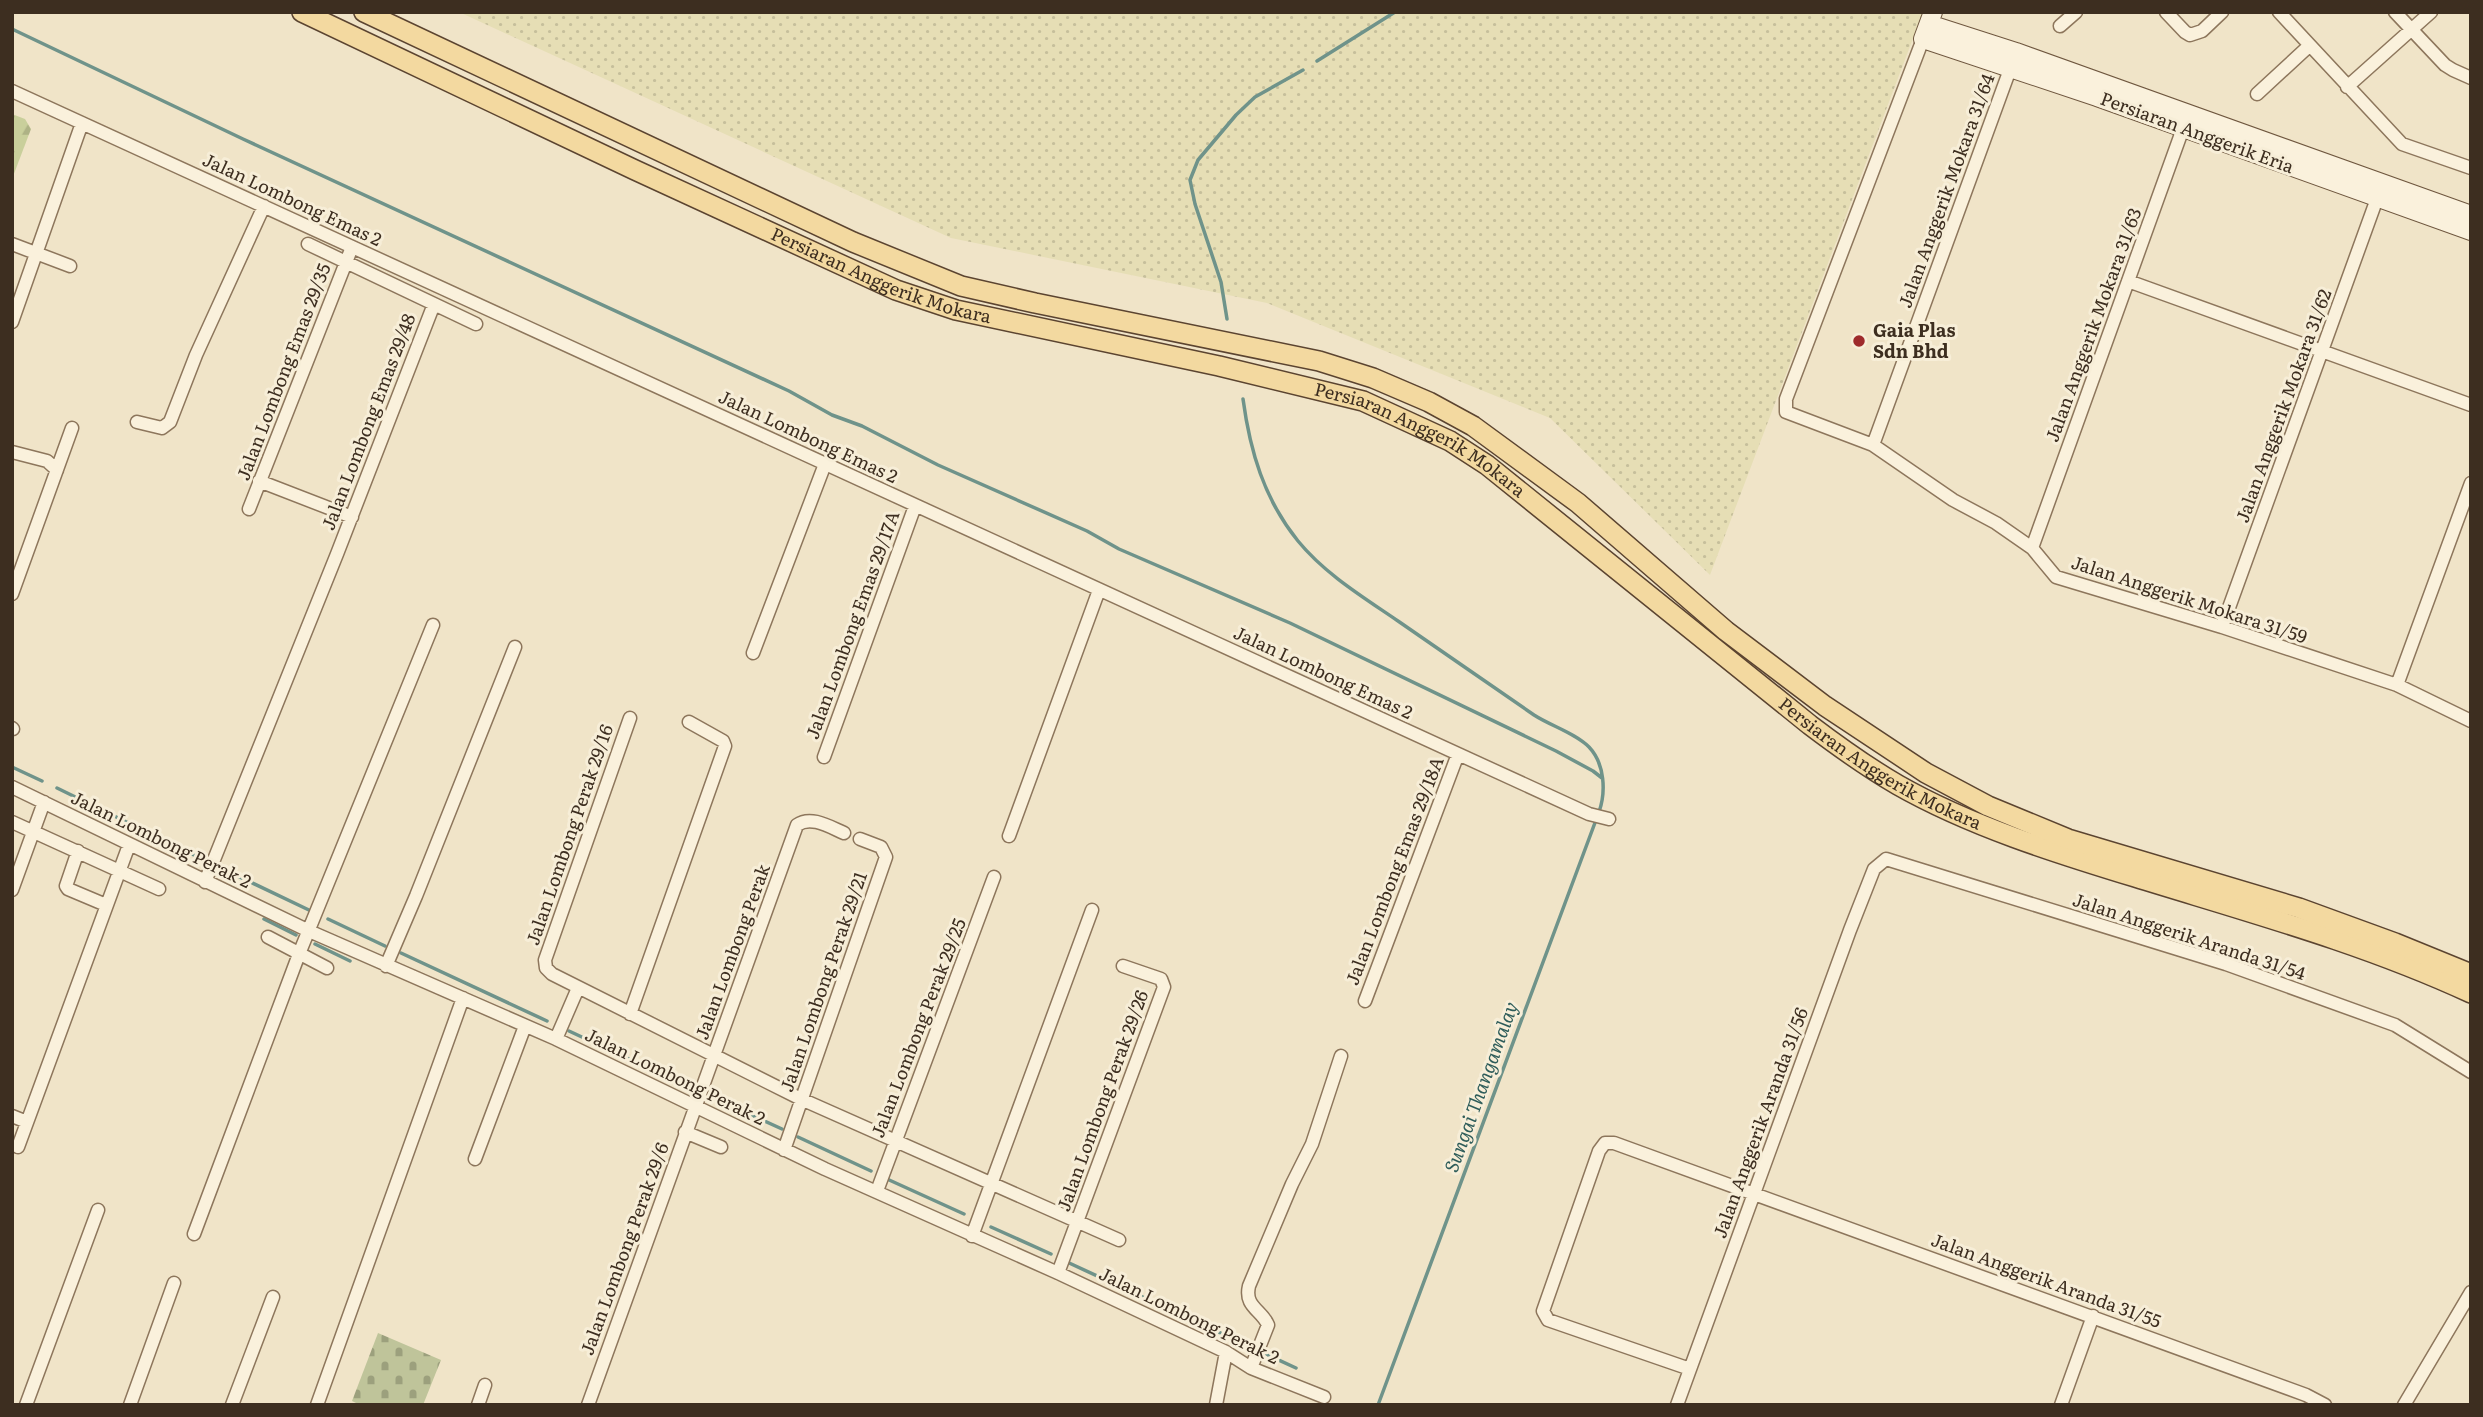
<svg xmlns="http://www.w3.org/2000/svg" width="2483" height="1417" font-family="Literata,serif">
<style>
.farmland{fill:url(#farmland-dots)}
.forest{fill:url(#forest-firs)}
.cemetery{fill:url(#cemetery-stones)}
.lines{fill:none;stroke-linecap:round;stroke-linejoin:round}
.stream{stroke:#6f938a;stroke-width:3.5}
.street-casing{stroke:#8d765c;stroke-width:15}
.secondary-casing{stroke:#6f573f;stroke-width:20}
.primary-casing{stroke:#5b4430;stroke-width:22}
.street{stroke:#faf1dc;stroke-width:12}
.secondary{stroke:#faf1dc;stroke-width:18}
.primary{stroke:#f3d9a0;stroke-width:19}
.poi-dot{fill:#9e2a2b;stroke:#f7eed8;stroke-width:2.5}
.labels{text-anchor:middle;stroke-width:6;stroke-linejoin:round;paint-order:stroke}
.street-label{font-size:18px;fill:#3d2e20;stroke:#f7eed8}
.poi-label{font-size:18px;font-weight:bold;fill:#3d2e20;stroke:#f7eed8;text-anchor:start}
.water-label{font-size:19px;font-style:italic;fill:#2f5d5a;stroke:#f7eed8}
</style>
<defs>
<pattern id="farmland-dots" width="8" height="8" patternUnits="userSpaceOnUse" patternTransform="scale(1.75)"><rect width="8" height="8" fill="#e6deb5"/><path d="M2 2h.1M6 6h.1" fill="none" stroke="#c6bf9b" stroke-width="1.8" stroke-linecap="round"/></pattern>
<pattern id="forest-firs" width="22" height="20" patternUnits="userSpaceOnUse" patternTransform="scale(1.75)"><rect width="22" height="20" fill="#c9cf9b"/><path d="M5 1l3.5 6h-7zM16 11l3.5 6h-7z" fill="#aeb285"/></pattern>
<pattern id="cemetery-stones" width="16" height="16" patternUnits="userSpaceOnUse" patternTransform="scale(1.75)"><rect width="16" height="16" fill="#bfc49a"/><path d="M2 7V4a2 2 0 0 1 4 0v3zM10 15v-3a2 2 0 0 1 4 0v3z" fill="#9ca07d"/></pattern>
</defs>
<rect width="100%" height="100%" fill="#f0e4c8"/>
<!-- farmland -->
<path class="farmland" d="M459,12h1464l-213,563 -160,-157 -283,-115 -316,-65z"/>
<!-- forest -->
<path class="forest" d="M12,114l13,5 6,10 -19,50z"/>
<!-- cemetery -->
<path class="cemetery" d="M378,1333l63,27 -18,45h-63l-8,-4z"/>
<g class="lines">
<!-- stream -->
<path class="stream" d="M12,29l231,110 546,252 43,24 30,11 76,39 149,66 32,18 171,74 266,128 37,20 9,7
M1317,61l78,-49
M1227,319l-6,-37 -26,-78 -5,-24 8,-20 38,-45 19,-18 48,-27
M1243,399c7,52 21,100 55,142 27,33 65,56 100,80 45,31 91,63 136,94 17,11 41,18 55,32 16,17 17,45 10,65
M12,767l30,14
M57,788l145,71
M223,869l88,42
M264,919l32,16
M328,919l57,27
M315,944l35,17
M401,953l146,68
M569,1031l122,57
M707,1095l75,34
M798,1137l73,34
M887,1179l77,35
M991,1227l60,27
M1067,1262l229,106
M1378,1405l218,-585"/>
<!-- street casing -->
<g class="street-casing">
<path id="street" d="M2166,12l19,20 5,3 12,-4 20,-19
M2279,12l123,132 69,24
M2395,12l50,53 8,5 18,8
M2060,26l16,-14
M1923,39l-137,360v13l87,33 80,55 43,23 36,25 24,29 166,50 175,58 74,36
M2347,87l84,-75
M12,91l1577,723 20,5
M2257,94l52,-48
M12,244l58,22
M308,244l168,80
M2128,281l343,124
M12,322l70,-199
M137,422l25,6 8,-6 26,-67 68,-149
M1873,445l140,-384
M12,452l35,9 10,9
M259,481l93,36
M249,509l103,-262
M2032,548l154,-428
M12,594l60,-166
M2222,627l157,-434
M753,653l72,-189
M2397,685l74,-202
M630,718l-85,242 1,8 6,6 249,125 318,141
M12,728l1,1
M824,757l91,-251
M12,787l297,144 247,108 269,130 233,104 168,79 25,16 73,29
M12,822l147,67
M1009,836l90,-246
M78,851l-12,35 2,3 38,16
M205,882l132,-328 97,-250
M12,890l32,-88
M268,937l59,31
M386,966l30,-70 99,-249
M1365,1001l93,-247
M630,1014l95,-268 -2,-5 -34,-19
M556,1039l22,-51
M12,1116l15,6
M685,1132l36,15
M18,1147l111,-302
M784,1150l102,-293 -5,-10 -21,-8
M475,1159l50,-133
M877,1191l117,-314
M194,1234l105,-280 134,-329
M972,1236l120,-326
M1058,1273l106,-286 -3,-8 -38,-13
M1251,1368l17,-43c-6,-15 -24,-18 -19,-39l43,-102 20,-40 29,-88
M1690,1369l-142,-49 -5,-9 56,-160 6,-8h9l692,252 19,10
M26,1405l72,-195
M130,1405l44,-122
M232,1405l41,-108
M317,1405l146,-407
M478,1405l7,-20
M588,1405l209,-580c14,-10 33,2 47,8
M1216,1405l10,-53
M1677,1405l173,-475 24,-61 12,-10 340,105 169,61 76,47
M2061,1405l32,-89
M2404,1405l67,-113"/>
</g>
<!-- secondary casing -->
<g class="secondary-casing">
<path id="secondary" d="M1933,12l-10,27 174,58 374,134
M1929,24l87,28 455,163"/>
</g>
<!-- primary casing -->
<g class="primary-casing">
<g id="primary">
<path id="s1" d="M302,12l333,158 261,120 60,20 263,56 144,35 87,40 37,24 323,260c29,22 57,42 88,60 72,41 158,68 237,92 113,35 228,66 336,116"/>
<path d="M364,12l489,230 108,44 74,17 284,58 54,17 56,24 44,24 105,77 148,128 99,75 101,67 62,33 80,33 231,69 96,35 76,31"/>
</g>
</g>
<!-- street -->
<use href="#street" class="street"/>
<!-- secondary -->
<use href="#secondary" class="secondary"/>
<!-- primary -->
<use href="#primary" class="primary"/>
</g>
<!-- markers -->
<circle class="poi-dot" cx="1859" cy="341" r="7"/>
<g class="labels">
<!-- street labels -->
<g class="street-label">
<text transform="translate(2197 133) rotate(20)" y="6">Persiaran Anggerik Eria</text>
<text transform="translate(1947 191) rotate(-70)" y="6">Jalan Anggerik Mokara 31/64</text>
<text transform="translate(292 200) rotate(25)" y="6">Jalan Lombong Emas 2</text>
<text dy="6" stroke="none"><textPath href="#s1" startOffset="637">Persiaran Anggerik Mokara</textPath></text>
<text transform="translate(2094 325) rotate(-70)" y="6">Jalan Anggerik Mokara 31/63</text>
<text transform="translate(284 372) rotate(-69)" y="6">Jalan Lombong Emas 29/35</text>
<text transform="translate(2284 406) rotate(-70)" y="6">Jalan Anggerik Mokara 31/62</text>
<text transform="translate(369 422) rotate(-69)" y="6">Jalan Lombong Emas 29/48</text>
<text transform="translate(808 437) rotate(25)" y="6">Jalan Lombong Emas 2</text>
<text dy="6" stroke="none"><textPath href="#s1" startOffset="1204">Persiaran Anggerik Mokara</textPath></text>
<text transform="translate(2189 600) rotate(18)" y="6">Jalan Anggerik Mokara 31/59</text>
<text transform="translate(853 625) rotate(-70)" y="6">Jalan Lombong Emas 29/17A</text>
<text transform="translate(1323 673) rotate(25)" y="6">Jalan Lombong Emas 2</text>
<text dy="6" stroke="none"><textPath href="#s1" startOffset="1771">Persiaran Anggerik Mokara</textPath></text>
<text transform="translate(570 835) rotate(-71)" y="6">Jalan Lombong Perak 29/16</text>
<text transform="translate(161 840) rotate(26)" y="6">Jalan Lombong Perak 2</text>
<text transform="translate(1395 871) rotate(-69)" y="6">Jalan Lombong Emas 29/18A</text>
<text transform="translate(2189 937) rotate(18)" y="6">Jalan Anggerik Aranda 31/54</text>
<text transform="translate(733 952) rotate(-70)" y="6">Jalan Lombong Perak</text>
<text transform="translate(824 982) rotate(-71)" y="6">Jalan Lombong Perak 29/21</text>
<text transform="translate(919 1028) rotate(-69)" y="6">Jalan Lombong Perak 29/25</text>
<text transform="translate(675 1077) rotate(26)" y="6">Jalan Lombong Perak 2</text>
<text transform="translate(1103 1101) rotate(-70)" y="6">Jalan Lombong Perak 29/26</text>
<text transform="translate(1761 1123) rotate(-70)" y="6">Jalan Anggerik Aranda 31/56</text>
<text transform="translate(625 1249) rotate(-70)" y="6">Jalan Lombong Perak 29/6</text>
<text transform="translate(2046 1281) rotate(20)" y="6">Jalan Anggerik Aranda 31/55</text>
<text transform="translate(1189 1316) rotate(26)" y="6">Jalan Lombong Perak 2</text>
</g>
<!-- poi labels -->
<g class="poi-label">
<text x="1873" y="337">Gaia Plas<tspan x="1873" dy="21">Sdn Bhd</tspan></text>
</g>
<!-- water labels -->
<g class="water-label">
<text transform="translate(1481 1087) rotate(-70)" y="7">Sungai Thangamalay</text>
</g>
</g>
<!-- border -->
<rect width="2483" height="1417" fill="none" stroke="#3d2e20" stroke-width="28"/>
</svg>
